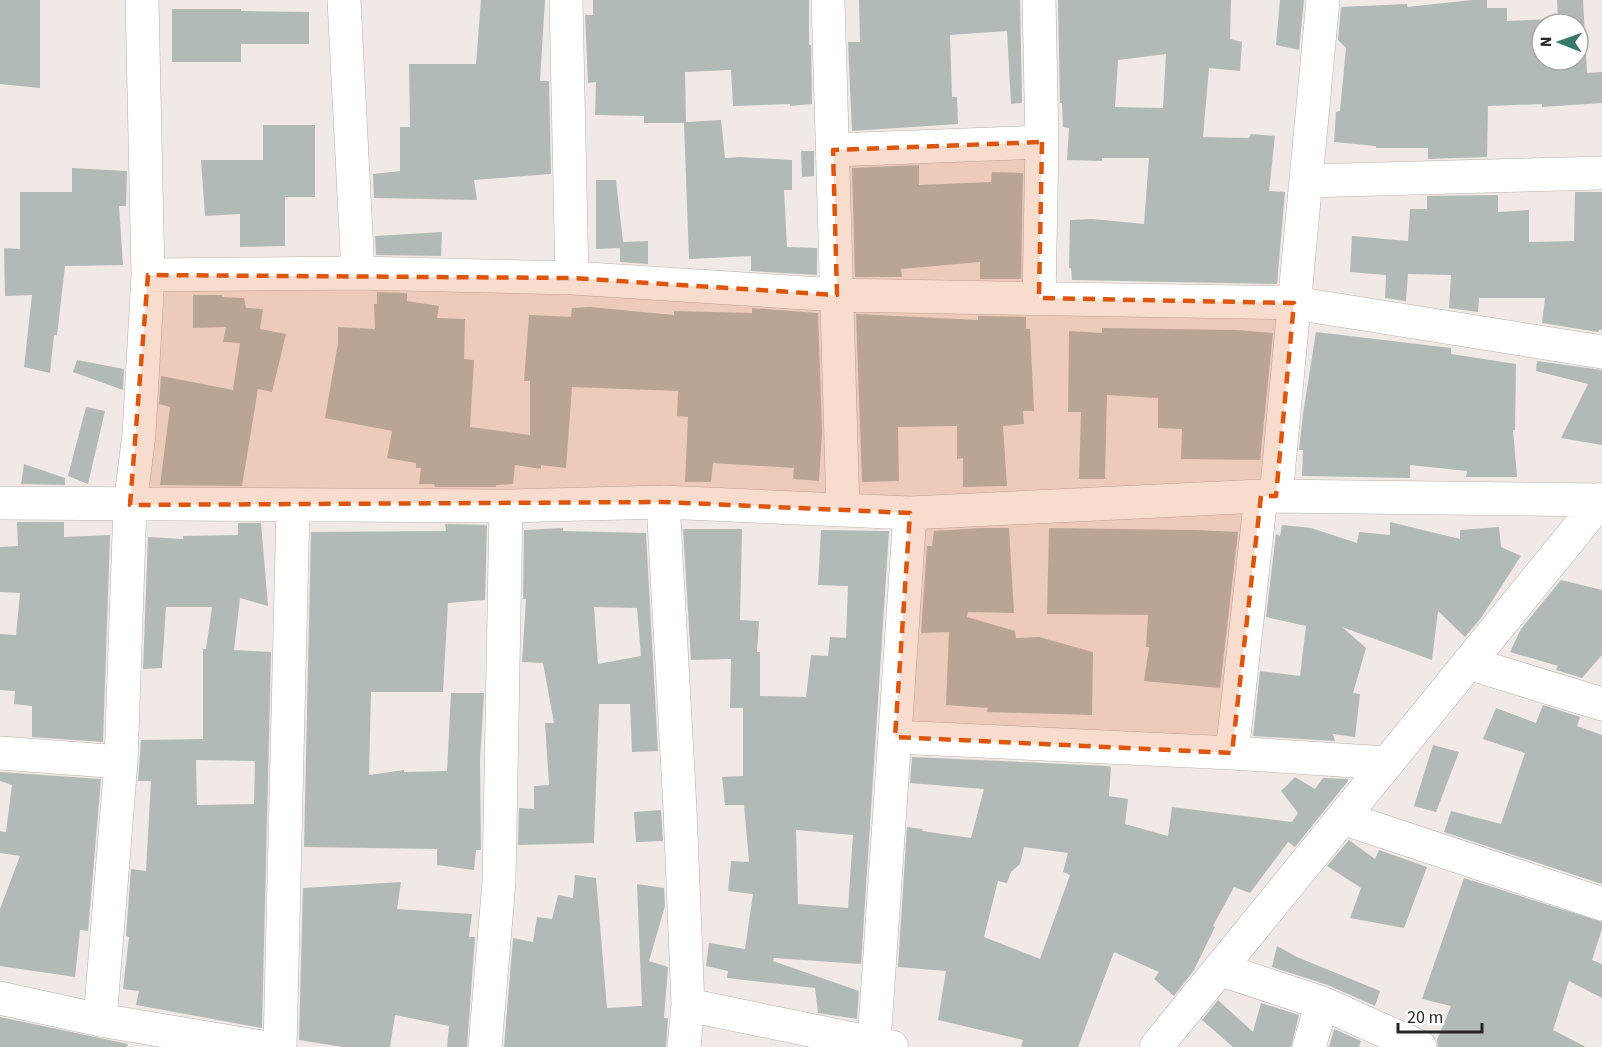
<svg xmlns="http://www.w3.org/2000/svg" width="1602" height="1047" font-family="'Source Sans 3',sans-serif">
<style>
.building{fill:#b2bab7;fill-rule:evenodd}
.lines{fill:none;stroke-linecap:round;stroke-linejoin:round}
.minor-casing{stroke:#b6afab;stroke-width:34}
.minor{stroke:#fff;stroke-width:33}
.marked{fill:#de560d;fill-opacity:0.2;stroke:#de560d;stroke-width:4.5;stroke-dasharray:12 8;stroke-linejoin:round}
</style>
<rect width="100%" height="100%" fill="#f0e9e5"/>
<!-- building -->
<path class="building" d="M0,0h40v88l-40,-4z
M481,0h64l-5,81h9l2,93 -77,6 3,20 -103,-2 -1,-24 27,-3v-44h10l-1,-63h67z
M593,0h216v45h2l1,59 -22,2v-2l-57,2 -2,-36 -46,2 1,50 35,-2 4,38 15,-1 52,3v30h-8l3,57 30,1v27l-66,-4v-15l-62,3 -5,-136h-40v-7l-49,-1 1,-33 -8,1 -3,-68h8z
M859,0h161l2,103 -11,1 -4,-73 -57,4 2,62h5l1,27 -106,7 -4,-89h12z
M1058,0h173l-1,39 12,3 -2,29 -31,-3 -6,69 46,1 2,-4 24,2 -6,55 16,1 -8,92 -205,-4 -1,-12h-2l1,-48 22,-1 52,5 5,-66h-47v3l-35,-1 2,-32 -6,-1 -1,-24h-2zM1166,54l-3,54 -48,-1 3,-47z
M1280,0h24l-5,50 -23,-5z
M1472,0h15v8h20v13l51,-2 -1,-19h26l4,73 15,-1v31l-60,4v-3l-54,2 -1,51 -59,2v-11h-52v-2l-42,-4 2,-30 4,-1 6,-63 -8,-8 3,-33 66,-3v3zM1542,24h36v36h-36z
M172,9h69v2l68,1v32h-68v18h-69z
M263,125h52v72h-30v49l-45,1v-33l-35,2 -4,-56h62z
M801,151h13v25l-12,1z
M919,165v20l72,-3 1,-10 31,1 -2,106h-41v-17l-79,7 1,8h-47l-3,-109z
M72,168l55,3 -1,35h-7l4,59 -58,1 -8,69h-3l-4,38 -26,-6 8,-72 -27,1 -1,-48 16,1v-57h52z
M596,180h20l7,62 25,-1v23l-28,-2v-14l-24,1z
M1575,192h27v138h-3l-1,2 -56,-9 3,-25h-66l-1,14 -29,-4 2,-33 -43,-1 -2,27 -21,-3 1,-23 -36,-3 2,-36 56,5 2,-32h17v-13l71,-1v17l31,-2v32l45,-1z
M442,232l-1,24 -65,-1 -1,-19z
M377,292l30,1v8l32,5 -2,12 28,1 -1,40 10,1 -4,67 60,8v-54h-6l5,-66 42,2 1,-9 18,-1 84,8v-4l78,2v-5l66,5 4,119 -3,49 -26,-2 1,-11 -81,-5 -2,19h-26l3,-65 -11,-1 1,-25 -106,-4 -6,81 -25,-3v4l-26,-4 -2,19 -17,1v2h-61l-1,-3h-15l2,-16h-5v-5l-29,-5 5,-27 -67,-13 13,-75v-16l37,2 -1,-25h3z
M193,295h29v2l22,1 2,10 17,1 -3,20 26,5 -14,58 -14,-3 -16,97 -82,-1 10,-78 -11,-3 2,-28 72,14 7,-47 -17,-1 3,-15 -33,1z
M856,314l122,6v-4l48,1v12h4l4,82h-11l1,13 -21,2 4,60 -44,1v-29l-6,1v-33l-59,1 1,54 -37,1z
M1102,328l135,2 36,3 -13,127 -79,-1 1,-30 -24,-1v-30l-51,-3 -2,84h-26l2,-67h-13l1,-81 33,2z
M1316,332l135,16v6l65,10 -1,66h-2l4,47h-51l1,-6 -57,-6v13l-108,-2 1,-26h-4l4,-36z
M77,360l47,9 -1,21 -50,-18z
M1537,361l65,9v75l-41,-7 27,-54 -52,-13z
M86,407l19,4 -17,73 -20,-8z
M24,464l41,14v7l-44,-1z
M17,522h47v15l46,-2 -7,207 -71,-5v-31l-18,-2 1,-13 -15,-1v-56l16,1 4,-42 -20,-1v-45l18,-1z
M1390,522l70,17v-9l39,-3 2,20 20,9 -40,62 -16,19 -27,-26 -6,49 -90,-33 24,21 -13,45 7,1 -5,43 -22,-3 2,7 -82,-5 7,-65 40,5 6,-50 -40,-9 10,-83 4,2 2,-11 29,3 46,15 2,-11 31,3z
M238,523h23l7,83 -28,-8 -6,52 37,2 -9,376 -126,-23 3,-14 -16,-2 6,-52 -3,-1 5,-67 15,2 5,-90h-13l3,-41 62,-1v-90h3l6,-42h-46l-4,61 -19,1 5,-132 35,2v-3l55,-1zM196,760l59,1 -1,43 -57,1z
M445,524l42,1 -2,75 -37,3 -5,89h-72l-2,83 35,-5v2l43,-1 4,-78h33l-4,67 1,90h-5l-2,20 -37,-5v-16l-133,-2 7,-315 135,-1z
M563,528v3l83,2 12,218 -26,1 -2,-48h-31l-5,139 -76,2 1,-37 15,1v-23l15,-1 -4,-62h9l-11,-60 -21,-1 4,-63h-3l1,-69zM594,607l43,1 4,48 -43,8z
M980,528h29l5,85 -46,-1 -1,5 48,14 1,7 23,-1 54,15 -1,63 -105,-3 1,-4 -42,-3 3,-73 -28,1 6,-87h5l2,-15z
M1049,528l147,2 42,2 -18,156 -76,-7 5,-34h-3l2,-32 -101,-1z
M683,529h59l-2,91 19,1 -2,31h3v44l46,1 5,-42 17,1 2,-19 16,1 2,-52 -30,-1 3,-55 68,1 -28,433 -87,-6 -1,3 86,30 -2,28 -39,-6 -3,-25 -88,-10 1,-7 -22,-5 3,-23 36,6 8,-55 -25,-3 3,-30 18,1 -5,-57h-19l-3,-28 21,-1v-68h-13l1,-49 -40,1zM796,830l57,5 -5,73 -50,-4z
M1561,580l41,10v65l-20,23 -26,-8 2,-4 -48,-14 11,-23z
M1543,705l37,12 -3,9 25,9v149l-158,-52 7,-21 50,13 24,-71 -42,-14 13,-31 40,15z
M1433,745l26,7 -23,60 -22,-6z
M912,757l196,9 3,1 -2,29 19,3 -3,25 43,12 4,-29 120,15 6,-9 -17,-22 14,-14 20,12 8,-11 25,1v2l-53,66 -7,-5 -38,51 -16,-6 -21,39 2,1 -21,43 -20,26 -20,-17 5,-7 -45,-20 -36,95h-57l2,-7 -85,-20 8,-49 -48,-4 9,-140 16,2 -1,2 49,7 13,-49 -74,-6zM1024,847l44,6 -5,19 7,3 -30,84 -56,-22 14,-56 9,2 4,-11 9,-8z
M0,772l101,7 -13,152 -8,-1 -5,47 -75,-11v-57l20,-53 -20,-3v-22l6,1 6,-47 -12,-4z
M661,810l2,31 -27,1 -2,-30z
M1349,840l26,19 4,-9 48,17 -23,61 -54,-10 11,-30 -34,-22z
M575,875l21,3 11,130 35,-2 -5,-122 27,4 1,18 -16,55 19,6 -4,51h4l-2,29h-162l9,-109 20,4 4,-25 15,2 6,-24 15,3z
M1464,878l138,44v7l-10,31 10,4v34l-33,-17 -16,49 33,17h-148l-1,-7 14,-34 -29,-7z
M401,882l-4,27 75,5 -3,23h6l-8,110h-20l2,-21 -54,-11 -5,32h-47l-44,-7 4,-152z
M1277,946l20,11 83,34 -5,15 -47,-21 -56,-18z
M1218,1000l35,32 8,-29 38,12 -8,32h-58l-31,-27z
M0,1017l128,27 -1,3h-127z
M1334,1029l27,12 -2,6h-30z"/>
<g class="lines">
<!-- minor casing -->
<g class="minor-casing">
<path id="minor" d="M344,0l14,273
M566,0l6,278
M828,0l15,510
M833,150l209,-8
M1306,181l296,-8
M148,275l210,-2 214,5 265,17 457,8 308,49
M1039,298l3,-156 -3,-142
M1276,496l47,-496
M663,502l17,307 8,196 -4,42
M0,503l506,3 157,-4 247,11 351,-17 340,4
M1468,663l134,41
M895,737l337,16 155,10
M0,753l121,9
M1232,753l29,-257
M1343,818l259,86
M1219,969l103,34 98,44
M0,998l100,22 161,27
M688,1005l204,42
M100,1020l21,-258 9,-257 9,-71 9,-159 -6,-275
M874,1043l36,-530
M280,1047l13,-541
M485,1047l14,-165 7,-376
M1156,1047l446,-548
M1309,1047l13,-44"/>
</g>
<!-- minor -->
<use href="#minor" class="minor"/>
</g>
<!-- marked area -->
<path class="marked" d="M1042,142l-3,156 255,5 -18,193h-15l-29,257 -337,-16 15,-224 -247,-11 -533,3 18,-230 424,3 265,17 -4,-145z"/>
<!-- north arrow -->
<g transform="translate(1560 42) rotate(271)"><circle r="28" fill="#ffffff" stroke="#a9a8a7" stroke-width="1.5"/>
<path d="M0-4.5L10 22L0 15L-10 22Z" fill="#37796b"/>
<text y="-9" font-size="16" font-weight="bold" text-anchor="middle" fill="#282524">N</text>
</g>
<!-- scale -->
<path d="M1398 1023v9h84v-9" fill="none" stroke="#282524" stroke-width="3"/>
<text x="1407" y="1023" font-size="18" fill="#282524" stroke="#ffffff" stroke-width="4.5" paint-order="stroke">20 m</text>
</svg>
